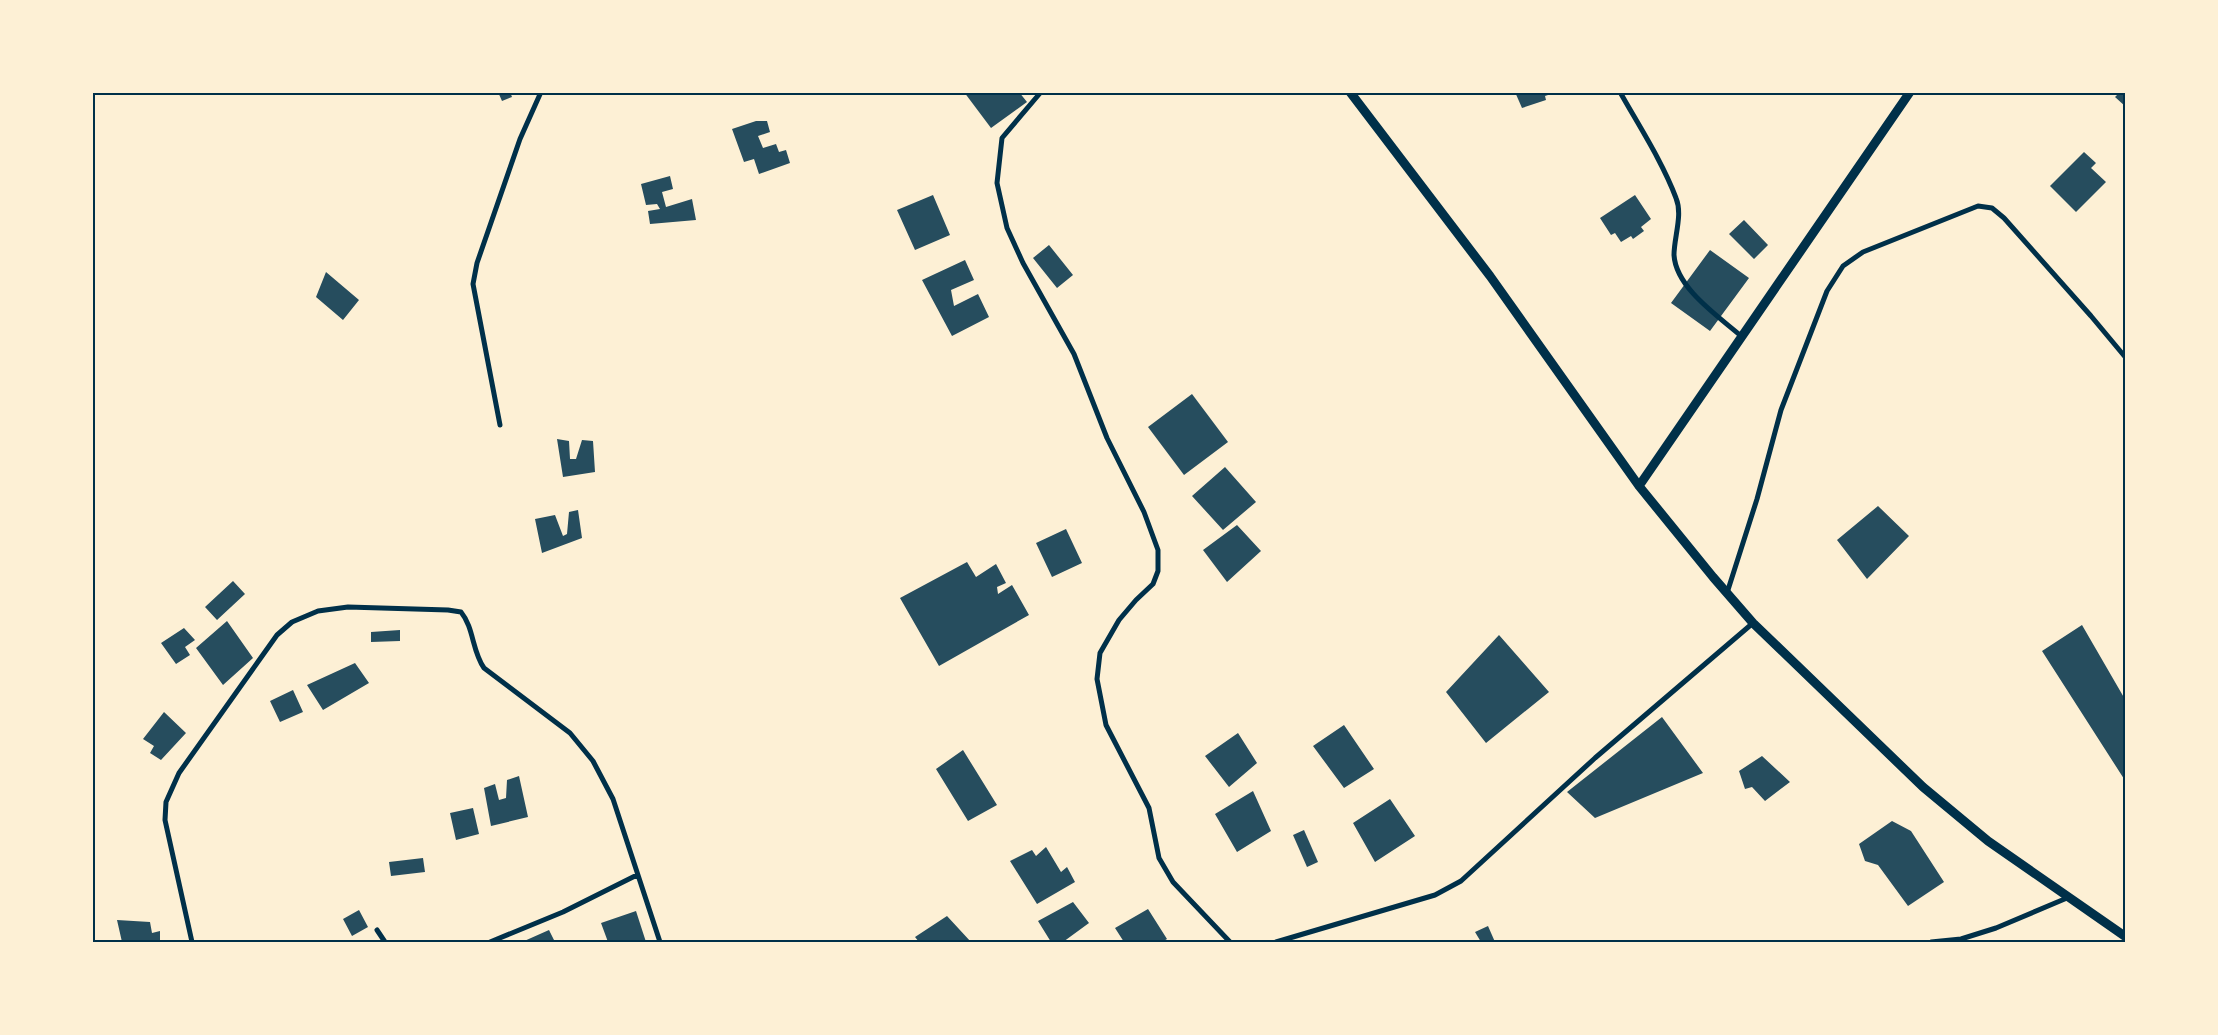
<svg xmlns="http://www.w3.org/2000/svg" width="2218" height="1035" font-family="Manrope,sans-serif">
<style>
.building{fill:#264d5e}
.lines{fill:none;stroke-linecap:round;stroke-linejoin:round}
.minor{stroke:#003049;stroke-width:5}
.tertiary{stroke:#003049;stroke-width:9}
.neatline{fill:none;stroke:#003049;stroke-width:2}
</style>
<rect width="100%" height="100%" fill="#fdf0d5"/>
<!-- building -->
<path class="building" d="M498,92h12l2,5 -10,4z
M964,92h55l8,10 -36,26z
M1515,92h39v1l-9,3 1,4 -24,8z
M2120,92h6v15l-11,-10z
M756,121h11l3,11 -12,4 5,12 13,-4 3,8 7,-2 4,13 -31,11 -5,-15 -10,3 -12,-33z
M2084,152l12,11 -5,5 15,14 -30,30 -26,-26z
M670,176l3,13 -11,3 4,15 26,-8 4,21 -46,4 -2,-13 12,-2 -3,-5 -11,1 -5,-21z
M933,195l17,40 -35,15 -18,-40z
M1635,195l16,24 -10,8 3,4 -11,8 -2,-3 -10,6 -6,-9 -4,2 -11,-17z
M1744,220l24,25 -14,14 -25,-25z
M1049,245l24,30 -16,13 -24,-30z
M1710,250l39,28 -39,53 -39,-28z
M965,260l9,20 -23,10 3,16 24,-12 11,23 -37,19 -30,-56z
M326,272l33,28 -16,20 -27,-23z
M1192,394l36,48 -44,33 -36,-48z
M557,439l12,2 1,18h6l6,-19 11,1 2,31 -32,5z
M1225,467l31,35 -33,28 -31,-34z
M1878,506l31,30 -42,43 -30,-39z
M578,510l4,28 -40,15 -7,-34 20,-4 8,21 4,-2 2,-22z
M1237,525l24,26 -34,31 -24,-32z
M1066,529l16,34 -30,14 -16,-34z
M967,562l9,15 20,-13 10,19 -9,4 1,7 14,-9 17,30 -90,51 -39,-68z
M233,581l12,13 -28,26 -12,-13z
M227,621l26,37 -30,27 -27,-37z
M2082,625l44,76v81l-84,-131z
M184,628l11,12 -10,7 5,8 -14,9 -15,-21z
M400,630v11l-29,1v-10z
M1499,635l50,57 -63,51 -40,-51z
M355,663l14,20 -46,27 -16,-25z
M293,690l10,22 -23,10 -10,-21z
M164,712l22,21 -25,27 -11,-7 4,-7 -11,-7z
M1662,717l41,56 -108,45 -28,-26z
M1344,725l30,44 -30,19 -31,-42z
M1238,733l19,30 -28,24 -24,-31z
M963,750l34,55 -29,16 -32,-52z
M1762,756l28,26 -25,19 -13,-14 -7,2 -6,-18z
M519,776l9,41 -37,9 -7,-38 11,-4 4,16 7,-2 1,-18z
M1253,791l18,40 -34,21 -22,-38z
M1390,799l25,37 -40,26 -22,-39z
M473,808l6,26 -23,6 -6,-27z
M1892,821l19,10 33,51 -36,24 -30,-41 -13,-4 -6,-17z
M1304,830l14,32 -11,5 -14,-32z
M1046,847l15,25 6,-5 8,15 -38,22 -27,-43 22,-11 4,6z
M423,858l2,14 -34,4 -2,-14z
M1073,902l16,21 -26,19h-12l-13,-21z
M1148,909l19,30 -5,3h-38l-9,-14z
M359,910l9,17 -16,9 -9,-17z
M636,911l10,31h-38l-7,-19z
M947,916l24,26h-52l-4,-5z
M117,920l33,2 2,11 8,-2v11h-38z
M1488,926l7,16h-14l-6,-10z
M549,930l6,12h-33z"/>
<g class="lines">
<!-- minor -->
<path class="minor" d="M791,92h1
M1041,92l-39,46 -5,45 10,45 16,35 51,91 33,84 37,74 14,38v21l-5,13 -17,16 -17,20 -19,33 -3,26 9,46 43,83 10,50 14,24 57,60
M1620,92c19,34 42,69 56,106 7,17 -2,39 -2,57 2,33 44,61 67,81
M500,425l-27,-141 4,-21 43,-124 21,-47
M1727,593l30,-94 24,-89 46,-119 16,-25 20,-14 115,-46 14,2 12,10 87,98 35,42
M377,930l8,12
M192,942l-27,-122 1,-18 13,-29 98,-138 15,-13 26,-11 30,-4 100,3 13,2c13,16 11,39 23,56l86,65 23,28 20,38 47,143
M490,942l73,-30 74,-37
M1276,942l159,-47 26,-14 134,-123 158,-135
M1931,942l30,-3 35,-11 71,-30"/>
<!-- tertiary -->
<path class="tertiary" d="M1350,92l140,184 149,210 74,91 40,46 170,164 65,54 138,96
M1639,486l271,-394"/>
</g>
<!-- border -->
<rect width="2218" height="1035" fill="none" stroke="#fdf0d5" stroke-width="188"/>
<rect x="94" y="94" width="2030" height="847" class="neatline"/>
</svg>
